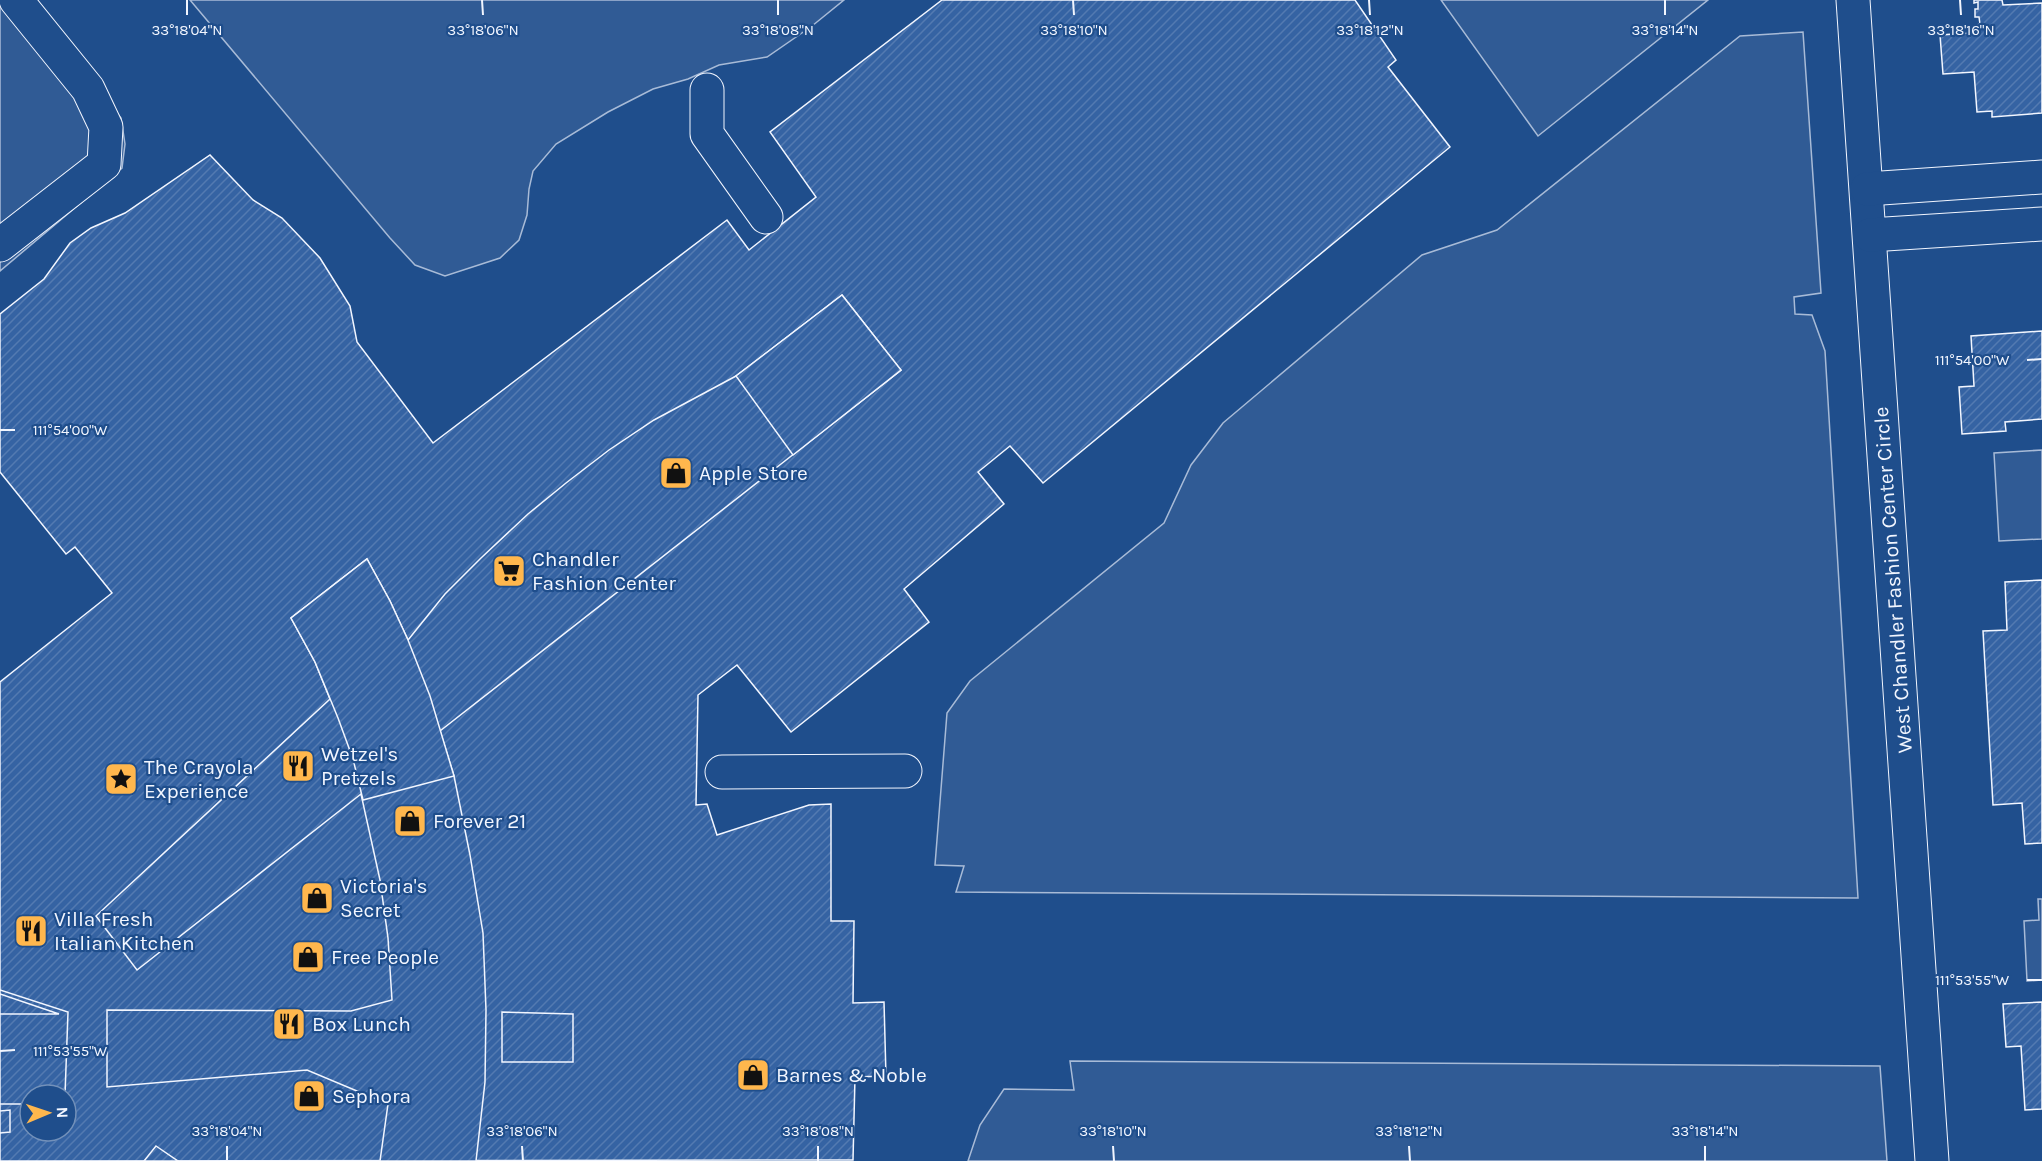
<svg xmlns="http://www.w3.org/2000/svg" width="2042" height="1161" font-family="Karla,sans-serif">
<defs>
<pattern id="building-hatch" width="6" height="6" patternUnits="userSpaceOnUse" patternTransform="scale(1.5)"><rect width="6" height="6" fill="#3563a3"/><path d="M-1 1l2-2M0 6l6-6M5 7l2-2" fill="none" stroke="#537ab1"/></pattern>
</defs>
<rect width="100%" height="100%" fill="#1f4e8c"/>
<g fill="#305b95" stroke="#a8bbd7" stroke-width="1.5">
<polygon points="0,0 30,0 121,118 125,144 122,168 0,271"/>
<polygon points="190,0 844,0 812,26 767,57 719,65 688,79 653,89 608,112 556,144 533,171 529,189 527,215 519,240 500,258 445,276 415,265 390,238"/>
<polygon points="1441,0 1708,0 1538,136"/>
<polygon points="1803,32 1821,293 1794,297 1795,314 1812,315 1825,351 1858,898 956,892 964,866 935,865 947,713 970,681 1164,523 1191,465 1223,423 1422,255 1497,230 1740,36"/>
<polygon points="2042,450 2042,539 1999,541 1994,453"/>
<polygon points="2038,899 2042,899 2042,980 2027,981 2024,921 2039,920"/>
<polygon points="1070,1061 1880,1066 1887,1161 968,1161 980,1125 1004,1089 1074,1090"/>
</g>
<g fill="url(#building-hatch)" stroke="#f2f6ff" stroke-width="1.5" fill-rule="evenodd">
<path d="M 942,0 L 1355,0 L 1396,60 L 1388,67 L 1450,147 L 1043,483 L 1010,446 L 978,472 L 1004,504 L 904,589 L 929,622 L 791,732 L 737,665 L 698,695 L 696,805 L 707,804 L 717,835 L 809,805 L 831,804 L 831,921 L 854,921 L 853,1003 L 884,1002 L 886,1076 L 855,1077 L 853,1160 L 0,1161 L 0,682 L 112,593 L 75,547 L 66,554 L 0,472 L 0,314 L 44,279 L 70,243 L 91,228 L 125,213 L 210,155 L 253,200 L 282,218 L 320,258 L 350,306 L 357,342 L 433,443 L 727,220 L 749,250 L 816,197 L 770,132 ZM 30,1095 L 66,1095 L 66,1131 L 30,1131 Z"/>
<polygon points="1974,0 2002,0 2003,5 2042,3 2042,113 1992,117 1992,111 1977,112 1974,72 1943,74 1940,35 1969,33 1968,28 1980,24 1979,17 1975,17 1975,9 1978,9 1978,2 1974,3"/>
<polygon points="842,295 901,370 440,731 454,776 470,855 483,933 486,1010 485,1082 476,1161 380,1161 388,1104 307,1070 107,1087 107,1010 351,1011 392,1000 388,938 380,880 361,794 137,970 96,916 330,699 315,662 291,618 367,559 390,601 408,640 445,594 481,558 528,514 566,483 609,450 654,420 736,376"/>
<polygon points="842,295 901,370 793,455 736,376"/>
<polygon points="2042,331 2042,419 2005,422 2006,431 1962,434 1959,387 1974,386 1971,336"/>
<polygon points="367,559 390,601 408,640 430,696 454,776 363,800 353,759 338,718 315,662 291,618"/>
<polygon points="2042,580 2042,843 2025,844 2022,803 1993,805 1983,631 2007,630 2005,582"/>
<polygon points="0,990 68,1012 65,1095 30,1095 30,1104 0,1104"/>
<polygon points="0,994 59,1014 0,1014"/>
<polygon points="2042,1002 2042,1109 2025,1110 2021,1046 2006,1047 2003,1004"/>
<polygon points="502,1012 573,1014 573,1062 502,1062"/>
<polygon points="10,1110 10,1132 0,1133 0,1111"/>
<polygon points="156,1146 178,1161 144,1161"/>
</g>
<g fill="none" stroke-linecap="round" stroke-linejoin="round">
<defs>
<g id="minor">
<polyline points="1853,0 1932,1161"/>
<polyline points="707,90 707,134 766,217"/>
<polyline points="1867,189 2042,177"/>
<polyline points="1870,235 2042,224"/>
<polyline points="0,245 104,164 106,127 88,89 16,0"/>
<polyline points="722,772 905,771"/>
</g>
</defs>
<use href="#minor" stroke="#f2f6ff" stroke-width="35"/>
<use href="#minor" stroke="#1f4e8c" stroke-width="33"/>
</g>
<path fill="none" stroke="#f2f6ff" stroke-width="2" d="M 187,0 L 187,15M 482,0 L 483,15M 778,0 L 778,15M 1073,0 L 1074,15M 1369,0 L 1370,15M 1665,0 L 1665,15M 1960,0 L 1961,15M 2027,360 L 2042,359M 0,430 L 15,430M 2027,980 L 2042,980M 0,1051 L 15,1050M 227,1146 L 227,1161M 522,1146 L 523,1161M 818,1146 L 818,1161M 1113,1146 L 1114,1161M 1409,1146 L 1410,1161M 1705,1146 L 1705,1161"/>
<defs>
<symbol id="shop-square" viewBox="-11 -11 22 22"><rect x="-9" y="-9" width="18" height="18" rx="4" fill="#ffb74d" stroke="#1f4e8c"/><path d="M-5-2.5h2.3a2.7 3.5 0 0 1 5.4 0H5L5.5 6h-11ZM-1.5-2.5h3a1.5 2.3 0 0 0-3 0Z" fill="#111"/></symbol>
<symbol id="supermarket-square" viewBox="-11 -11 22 22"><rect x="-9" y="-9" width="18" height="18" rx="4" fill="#ffb74d" stroke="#1f4e8c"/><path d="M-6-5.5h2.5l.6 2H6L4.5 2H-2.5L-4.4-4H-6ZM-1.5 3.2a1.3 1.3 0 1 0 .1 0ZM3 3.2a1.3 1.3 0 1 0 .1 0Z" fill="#111"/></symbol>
<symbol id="restaurant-square" viewBox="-11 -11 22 22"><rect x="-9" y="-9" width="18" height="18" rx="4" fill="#ffb74d" stroke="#1f4e8c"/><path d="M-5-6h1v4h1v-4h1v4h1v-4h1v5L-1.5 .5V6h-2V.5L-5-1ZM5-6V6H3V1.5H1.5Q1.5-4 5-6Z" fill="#111"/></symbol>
<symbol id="sight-square" viewBox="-11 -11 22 22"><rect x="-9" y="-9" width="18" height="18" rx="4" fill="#ffb74d" stroke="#1f4e8c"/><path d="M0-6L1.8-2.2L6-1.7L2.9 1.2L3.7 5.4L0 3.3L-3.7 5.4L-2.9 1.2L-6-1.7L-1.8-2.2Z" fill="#111"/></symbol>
</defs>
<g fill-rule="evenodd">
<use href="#shop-square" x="657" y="454" width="38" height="38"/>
<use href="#supermarket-square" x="490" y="552" width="38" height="38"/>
<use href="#restaurant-square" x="279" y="747" width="38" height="38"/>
<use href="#sight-square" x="102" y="760" width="38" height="38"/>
<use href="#shop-square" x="391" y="802" width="38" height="38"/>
<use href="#shop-square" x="298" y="879" width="38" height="38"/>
<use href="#restaurant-square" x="12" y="912" width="38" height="38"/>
<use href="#shop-square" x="289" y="938" width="38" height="38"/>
<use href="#restaurant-square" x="270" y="1005" width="38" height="38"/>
<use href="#shop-square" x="734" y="1056" width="38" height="38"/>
<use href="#shop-square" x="290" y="1077" width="38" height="38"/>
</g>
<g text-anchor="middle" stroke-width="4.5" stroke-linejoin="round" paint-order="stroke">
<g font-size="21" fill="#f2f6ff" stroke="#1f4e8c" text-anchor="start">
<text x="699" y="480">Apple Store</text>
<text x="532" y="566">Chandler<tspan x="532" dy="24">Fashion Center</tspan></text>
<text x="321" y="761">Wetzel's<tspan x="321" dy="24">Pretzels</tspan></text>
<text x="144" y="774">The Crayola<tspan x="144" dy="24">Experience</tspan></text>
<text x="433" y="828">Forever 21</text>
<text x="340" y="893">Victoria's<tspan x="340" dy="24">Secret</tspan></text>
<text x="54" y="926">Villa Fresh<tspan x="54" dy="24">Italian Kitchen</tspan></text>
<text x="331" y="964">Free People</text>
<text x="312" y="1031">Box Lunch</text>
<text x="776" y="1082">Barnes &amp; Noble</text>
<text x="332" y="1103">Sephora</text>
</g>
<g font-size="21" fill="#f2f6ff" stroke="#1f4e8c">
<text transform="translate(1893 580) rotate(-94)" y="7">West Chandler Fashion Center Circle</text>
</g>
</g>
<g font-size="15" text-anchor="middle" fill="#f2f6ff" stroke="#1f4e8c" stroke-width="4.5" stroke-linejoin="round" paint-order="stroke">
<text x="187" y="35">33°18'04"N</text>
<text x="483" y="35">33°18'06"N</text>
<text x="778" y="35">33°18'08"N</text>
<text x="1074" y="35">33°18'10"N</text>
<text x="1370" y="35">33°18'12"N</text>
<text x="1665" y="35">33°18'14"N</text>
<text x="1961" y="35">33°18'16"N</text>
<text x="1972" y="365">111°54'00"W</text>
<text x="70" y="435">111°54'00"W</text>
<text x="1972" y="985">111°53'55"W</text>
<text x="70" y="1056">111°53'55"W</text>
<text x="227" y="1136">33°18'04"N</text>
<text x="522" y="1136">33°18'06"N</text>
<text x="818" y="1136">33°18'08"N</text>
<text x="1113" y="1136">33°18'10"N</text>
<text x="1409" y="1136">33°18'12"N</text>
<text x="1705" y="1136">33°18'14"N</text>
</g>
<g transform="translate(48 1113) rotate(88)"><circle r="28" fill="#1f4e8c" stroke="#7391ba" stroke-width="1.5"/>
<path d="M0-4.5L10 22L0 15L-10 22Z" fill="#ffb74d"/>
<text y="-9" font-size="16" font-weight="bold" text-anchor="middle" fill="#f2f6ff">N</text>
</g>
</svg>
